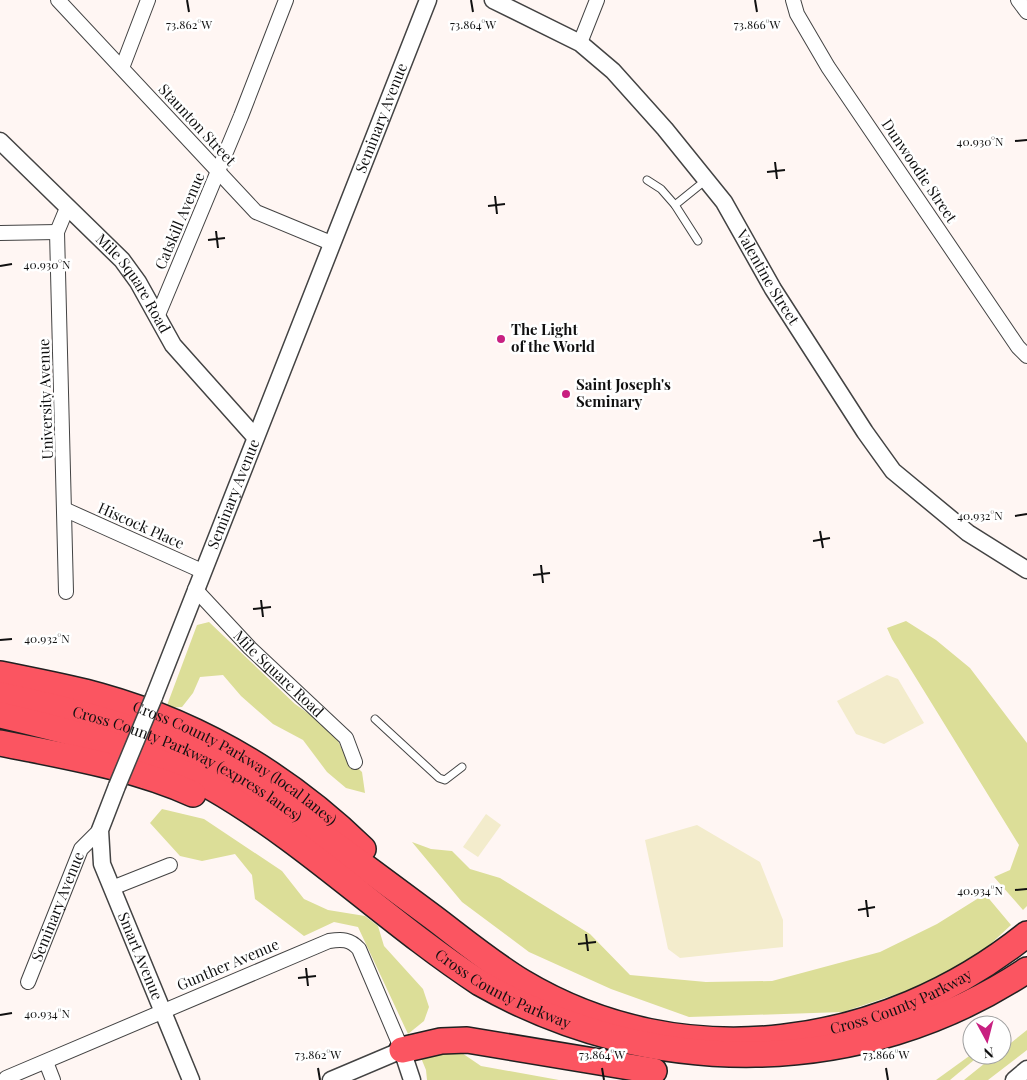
<svg xmlns="http://www.w3.org/2000/svg" width="1027" height="1080" font-family="'Playfair Display',serif">
<rect width="100%" height="100%" fill="#fff6f3"/>
<g fill="#dcde98">
<polygon points="906,621 936,640 970,668 1027,743 1027,906 1023,910 994,877 1010,870 1019,845 892,639 887,628"/>
<polygon points="209,622 295,704 333,731 346,757 362,772 365,793 346,788 327,772 303,740 273,724 241,696 223,675 200,677 193,693 182,707 166,708 197,625"/>
<polygon points="162,809 204,819 282,871 304,899 328,910 365,916 378,926 384,946 423,989 429,1007 424,1021 408,1034 358,927 334,922 304,936 255,899 252,875 235,854 202,861 180,856 150,823"/>
<polygon points="412,842 431,849 452,851 470,869 500,878 590,934 630,975 706,982 772,981 880,952 937,924 985,894 1011,925 967,966 906,991 843,1012 689,1017 611,989 529,952 462,902"/>
<polygon points="1027,1030 1027,1050 988,1080 964,1080 995,1055 1002,1055 1002,1050"/>
<polygon points="456,1049 481,1066 559,1080 427,1080 426,1070 419,1053"/>
<polygon points="972,1054 980,1055 950,1080 936,1080"/>
</g>
<g fill="#f3eccc">
<polygon points="887,675 898,679 924,723 884,744 856,734 837,701"/>
<polygon points="486,814 501,825 478,857 463,847"/>
<polygon points="697,825 760,862 783,920 783,947 680,958 668,949 645,840"/>
</g>
<g fill="none" stroke-linecap="round" stroke-linejoin="round">
<defs>
<g id="service">
<polyline points="647,180 661,189 675,205"/>
<polyline points="698,241 675,205 706,180"/>
<polyline points="375,719 439,778 445,780 462,767"/>
</g>
<g id="minor">
<polyline points="58,0 256,212 331,243"/>
<polyline points="793,0 797,14 828,67 1018,347 1027,356"/>
<polyline points="1018,0 1027,12"/>
<polyline points="580,43 597,0"/>
<polyline points="122,68 148,0"/>
<polyline points="0,233 57,232"/>
<polyline points="158,315 241,116 286,0"/>
<polyline points="66,510 202,571"/>
<path id="s1" d="M 195,589 L 250,648 L 346,738 L 355,762"/>
<polyline points="66,592 57,232 67,208"/>
<polyline points="112,888 170,865"/>
<path id="s2" d="M 28,982 L 81,849 L 100,830"/>
<polyline points="46,1062 53,1080"/>
<path d="M 6,1078 L 329,941 C 342,939 350,939 359,949 L 402,1050"/>
</g>
<g id="tertiary">
<path id="s3" d="M 493,0 L 580,43 L 613,71 L 665,129 L 724,202 L 773,289 L 865,432 L 893,471 L 968,533 L 1027,570"/>
<path id="s4" d="M 0,141 L 122,260 L 138,282 L 173,345 L 255,437"/>
<path id="s5" d="M 154,697 L 428,0"/>
<path id="s6" d="M 117,786 L 100,830 L 102,864 L 191,1080"/>
<polyline points="331,1080 402,1050 412,1080"/>
<polyline points="1014,1080 1027,1069"/>
</g>
<g id="motorway">
<path id="s7" d="M 0,674 C 33,681 67,687 100,696 C 200,724 289,777 363,849"/>
<path id="s8" d="M 0,695 C 82,712 160,732 233,774 C 270,795 303,821 337,846 C 369,870 402,894 434,918 C 463,940 491,963 522,982 C 684,1079 884,1049 1027,934"/>
<path id="s9" d="M 0,715 C 73,732 145,750 211,787 C 307,842 387,922 480,983 C 651,1080 861,1080 1027,970"/>
<path d="M 0,743 C 64,756 133,767 193,794"/>
<polyline points="402,1050 441,1041 467,1040 654,1071"/>
</g>
</defs>
<use href="#service" stroke="#434343" stroke-width="9"/>
<use href="#minor" stroke="#434343" stroke-width="16"/>
<use href="#tertiary" stroke="#434343" stroke-width="19"/>
<use href="#motorway" stroke="#212121" stroke-width="28"/>
<use href="#service" stroke="#fff" stroke-width="7"/>
<use href="#minor" stroke="#fff" stroke-width="14"/>
<use href="#tertiary" stroke="#fff" stroke-width="16"/>
<use href="#motorway" stroke="#fb5561" stroke-width="25"/>
<defs>
<polyline id="tertiary-bridge" points="117,786 154,697"/>
</defs>
<use href="#tertiary-bridge" stroke="#434343" stroke-width="19" stroke-linecap="butt"/>
<use href="#tertiary-bridge" stroke="#fff" stroke-width="16"/>
</g>
<path fill="none" stroke="#101010" stroke-width="2" d="M 187,0 L 189,12M 471,0 L 473,12M 755,0 L 757,12M 1015,141 L 1027,140M 775,162 L 777,179M 767,172 L 785,170M 495,196 L 497,214M 488,206 L 505,204M 216,231 L 218,248M 208,240 L 225,238M 0,266 L 12,264M 1015,516 L 1027,514M 820,531 L 823,548M 813,541 L 830,538M 541,565 L 543,583M 533,575 L 550,573M 261,600 L 263,617M 253,609 L 271,607M 0,640 L 12,639M 1015,890 L 1027,889M 866,900 L 868,917M 858,910 L 875,907M 586,934 L 588,951M 578,944 L 596,942M 306,968 L 308,986M 298,978 L 316,976M 0,1015 L 12,1013M 318,1068 L 320,1080M 602,1068 L 604,1080M 886,1068 L 888,1080"/>
<g fill="#c82081" stroke="#fff" stroke-width="2">
<circle cx="501" cy="339" r="5"/>
<circle cx="566" cy="394" r="5"/>
</g>
<g text-anchor="middle" stroke-width="5" stroke-linejoin="round" paint-order="stroke">
<g font-size="15" fill="#101010" stroke="#fff">
<text dy="5" stroke="none"><textPath href="#s5" startOffset="622">Seminary Avenue</textPath></text>
<text transform="translate(197 125) rotate(47)" y="5">Staunton Street</text>
<text transform="translate(919 171) rotate(56)" y="5">Dunwoodie Street</text>
<text transform="translate(180 221) rotate(-67)" y="5">Catskill Avenue</text>
<text dy="5" stroke="none"><textPath href="#s3" startOffset="399">Valentine Street</textPath></text>
<text dy="5" stroke="none"><textPath href="#s4" startOffset="196">Mile Square Road</textPath></text>
<text transform="translate(46 399) rotate(-92)" y="5">University Avenue</text>
<text dy="5" stroke="none"><textPath href="#s5" startOffset="218">Seminary Avenue</textPath></text>
<text transform="translate(141 526) rotate(24)" y="5">Hiscock Place</text>
<text dy="5" stroke="none"><textPath href="#s1" startOffset="119">Mile Square Road</textPath></text>
<text dy="5" stroke="none"><textPath href="#s8" startOffset="201">Cross County Parkway (express lanes)</textPath></text>
<text dy="5" stroke="none"><textPath href="#s7" startOffset="254">Cross County Parkway (local lanes)</textPath></text>
<text dy="5" stroke="none"><textPath href="#s2" startOffset="81">Seminary Avenue</textPath></text>
<text dy="5" stroke="none"><textPath href="#s6" startOffset="181">Smart Avenue</textPath></text>
<text transform="translate(228 965) rotate(-23)" y="5">Gunther Avenue</text>
<text dy="5" stroke="none"><textPath href="#s9" startOffset="580">Cross County Parkway</textPath></text>
<text dy="5" stroke="none"><textPath href="#s8" startOffset="999">Cross County Parkway</textPath></text>
</g>
<g font-size="15" font-weight="bold" fill="#101010" stroke="#fff" text-anchor="start">
<text x="511" y="335">The Light<tspan x="511" dy="17">of the World</tspan></text>
<text x="576" y="390">Saint Joseph's<tspan x="576" dy="17">Seminary</tspan></text>
</g>
</g>
<g font-size="12" text-anchor="middle" fill="#101010" stroke="#fff" stroke-width="5" stroke-linejoin="round" paint-order="stroke">
<text x="189" y="29">73.862°W</text>
<text x="473" y="29">73.864°W</text>
<text x="757" y="29">73.866°W</text>
<text x="980" y="146">40.930°N</text>
<text x="47" y="269">40.930°N</text>
<text x="980" y="520">40.932°N</text>
<text x="47" y="643">40.932°N</text>
<text x="980" y="895">40.934°N</text>
<text x="47" y="1018">40.934°N</text>
<text x="318" y="1059">73.862°W</text>
<text x="602" y="1059">73.864°W</text>
<text x="886" y="1059">73.866°W</text>
</g>
<g transform="translate(987 1040) rotate(173)"><circle r="24" fill="#ffffff" stroke="#9f9f9f"/>
<path d="M0-4L9 19L0 12L-9 19Z" fill="#c82081"/>
<text y="-8" font-size="14" font-weight="bold" text-anchor="middle" fill="#101010">N</text>
</g>
</svg>
